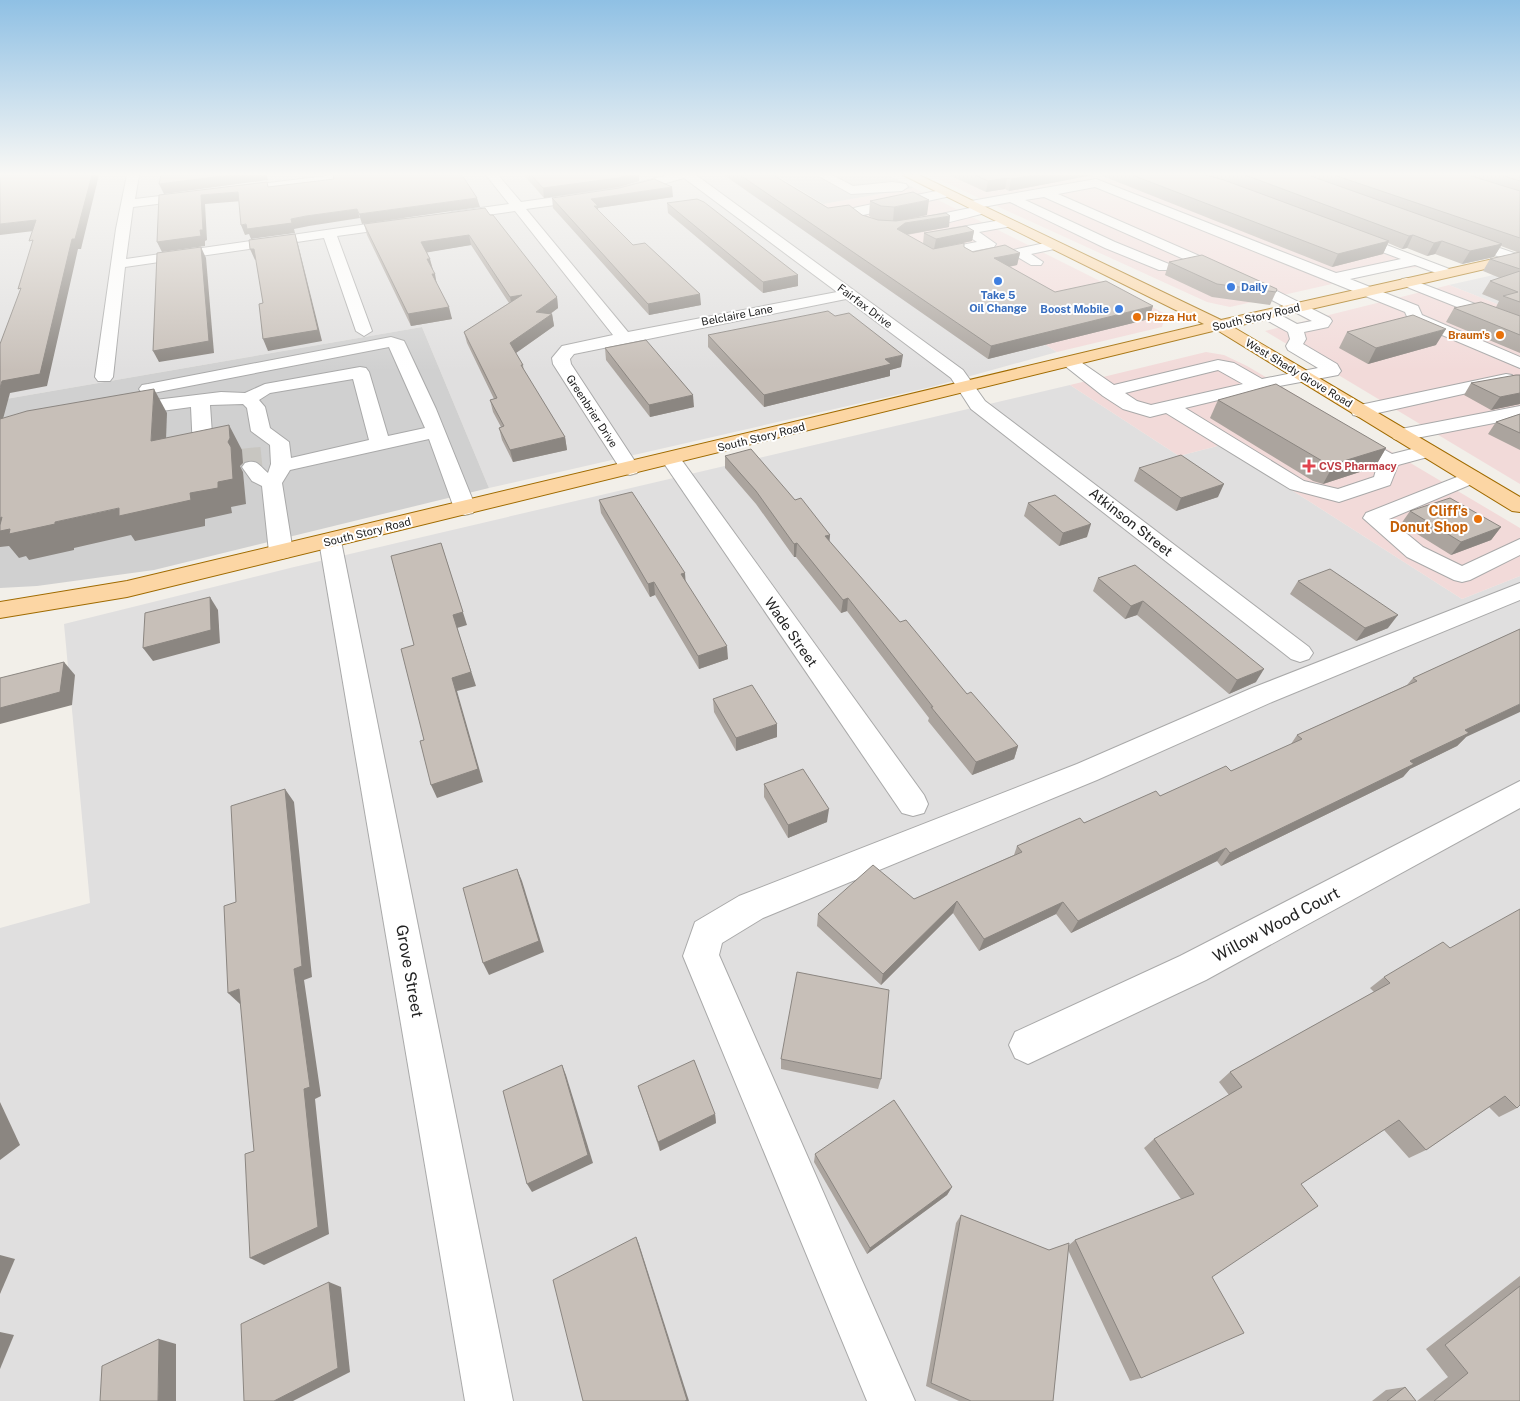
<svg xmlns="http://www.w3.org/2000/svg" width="1520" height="1401" font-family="'Public Sans',sans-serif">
<rect width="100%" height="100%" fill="#f2efe9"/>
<g fill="#e0dfdf">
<polygon points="0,175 776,175 1057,352 931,387 489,488 422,327 0,400"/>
<polygon points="1520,269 1520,313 1449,285"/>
<polygon points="1070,385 1179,456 1221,445 1462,599 1520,576 1520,1401 0,1401 0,928 90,903 64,624 290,568"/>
</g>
<g fill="#f2dad9">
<polygon points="929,175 1187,175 1243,191 1439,265 1398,269 1230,307 1207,302"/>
<polygon points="914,188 1166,314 1162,327 1057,352 823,204"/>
<polygon points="1449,285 1520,313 1520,484 1265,331"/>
<polygon points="1206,352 1224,355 1247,366 1520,528 1520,576 1462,599 1221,445 1179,456 1070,385"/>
</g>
<g fill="#d0d0d0">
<polygon points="776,175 888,175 914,188 823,204"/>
<polygon points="422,327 489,488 154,570 37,586 0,588 0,400"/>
</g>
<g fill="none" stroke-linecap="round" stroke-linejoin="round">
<polyline stroke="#c8c6c1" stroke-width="21" stroke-dasharray="21 11" stroke-linecap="butt" points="250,448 252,467"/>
<defs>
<g id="minor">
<polygon points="127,175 139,175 135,199 334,175 370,175 364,178 133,207 126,259 402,219 407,220 409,223 407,226 402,227 337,236 372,331 364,336 356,331 324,238 125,267 113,377 110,381 98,381 95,377 116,229"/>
<path d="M 486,175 L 498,175 L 521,202 L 619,188 L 668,175 L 696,175 L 963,370 L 985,401 L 1309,647 L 1313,653 L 1309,659 L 1300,662 L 1291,659 L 971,409 L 951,378 L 846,299 L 574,354 L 570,359 L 571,364 L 640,469 L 637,473 L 630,475 L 623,473 L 553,364 L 552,358 L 562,346 L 613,335 L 515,211 L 452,220 L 446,216 L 452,212 L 509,204 ZM 684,178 L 837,292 L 628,332 L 526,209 L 620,196 Z"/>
<polygon points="817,175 832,175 853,186 892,182 906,184 908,187 902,191 851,194"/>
<path d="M 1096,179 L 1336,273 L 1401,259 L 1345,238 L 1343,235 L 1345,232 L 1350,231 L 1452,270 L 1454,273 L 1452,276 L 1447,277 L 1415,265 L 1350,279 L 1418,306 L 1422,315 L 1520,357 L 1520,368 L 1409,321 L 1405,312 L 1095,187 L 1058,194 L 1259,282 L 1330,318 L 1332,321 L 1328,327 L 1304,332 L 1306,339 L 1303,344 L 1337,364 L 1341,371 L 1338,375 L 1274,387 L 1276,390 L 1273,394 L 1267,395 L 1256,391 L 1185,408 L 1304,481 L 1338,489 L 1374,477 L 1378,463 L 1343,442 L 1340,438 L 1343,434 L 1357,434 L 1392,454 L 1428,445 L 1435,447 L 1438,451 L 1435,455 L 1398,465 L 1390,485 L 1339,502 L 1290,489 L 1166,413 L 1150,417 L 1123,409 L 1103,396 L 1060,362 L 1063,358 L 1075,358 L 1114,385 L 1218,360 L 1234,363 L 1262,379 L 1318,368 L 1288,350 L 1286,346 L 1290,339 L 1288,332 L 1261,317 L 1259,314 L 1261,311 L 1273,311 L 1297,324 L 1312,321 L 1249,288 L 1044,197 L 1025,200 L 1115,242 L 1169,264 L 1171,267 L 1169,270 L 1159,270 L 1105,248 L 1010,202 L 983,207 L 987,210 L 985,213 C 953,221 874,246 850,216 L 854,208 L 858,207 L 946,189 L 952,193 L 946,197 L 863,215 L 879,223 L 893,224 L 970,208 L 965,205 L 971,201 ZM 1218,370 L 1243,384 L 1151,405 L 1137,401 L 1125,393 Z"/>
<polygon points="1007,219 1014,223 1012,226 979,232 996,244 994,247 930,259 923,255 930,251 977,242 965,234 950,235 948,232 950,229"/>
<polygon points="1462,235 1520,255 1520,264 1457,242 1455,239"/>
<polygon points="1054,241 1061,245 1059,248 1031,254 1043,262 1041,265 1031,265 1011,253 1013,250"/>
<polygon points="1407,278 1520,321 1520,332 1402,285 1400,282 1402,279"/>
<path d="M 391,337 L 404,341 L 406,345 L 436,409 L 476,508 L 473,513 L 465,515 L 457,513 L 454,508 L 429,439 L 290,470 L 282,483 L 293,552 L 289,557 L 281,559 L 273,557 L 269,552 L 262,486 L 252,481 L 242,467 L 245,463 C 258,459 259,466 268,473 L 271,464 L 270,445 L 251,431 L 247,408 L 243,404 L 210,405 L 213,449 L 210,453 L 196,453 L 193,449 L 191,407 L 147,413 L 140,411 L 138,407 L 140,403 L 147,401 L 221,392 L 245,393 L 265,384 L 360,367 L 366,368 L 369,372 L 388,436 L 425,428 L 389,347 L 148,394 L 142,393 L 139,389 L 142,385 L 148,384 ZM 353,379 L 369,440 L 291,458 L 289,442 L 270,428 L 265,407 L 259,400 L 270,393 Z"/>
<polygon points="1506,374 1512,375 1515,379 1512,383 1360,417 1353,415 1351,411 1353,407 1360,405"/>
<polygon points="1520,406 1520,418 1401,441 1394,439 1391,435 1394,431 1401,429"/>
<polygon points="671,453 678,455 924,795 928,804 924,813 913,816 902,813 661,459 664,455"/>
<polygon points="1472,471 1479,473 1482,477 1479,481 1389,519 1423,547 1462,566 1520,539 1520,555 1470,580 1462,582 1454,580 1407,557 1363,518 1366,513"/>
<polygon points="330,534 338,536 341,541 513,1401 465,1401 319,541 322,536"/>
<polygon points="1520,583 1520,600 1272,702 1097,780 763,918 722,943 719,955 915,1401 867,1401 683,956 695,922 739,896 1077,764 1252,688"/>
<polygon points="1520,781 1520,808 1206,980 1028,1064 1015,1058 1009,1045 1015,1032 1180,956"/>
</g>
<polygon id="major" points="903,175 919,175 1221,320 1520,253 1520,261 1233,327 1520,497 1520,512 1512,511 1217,330 127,597 0,618 0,602 127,581 1204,324"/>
</defs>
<use href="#minor" stroke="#a9a9a9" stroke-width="2"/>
<use href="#major" stroke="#a06b00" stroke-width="2"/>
<use href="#minor" fill="#fff" fill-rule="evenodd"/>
<use href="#major" fill="#fcd6a4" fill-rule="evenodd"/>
</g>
<g fill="#aba49e">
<polygon points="524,175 639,175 639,181 619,187 544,198"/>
<polygon points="724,175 780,175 775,176 828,208 862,215 874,219 869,216 870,201 927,215 910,219 949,227 907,235 933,249 964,247 973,252 1020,253 1017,265 1009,267 1055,292 1149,319 988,359"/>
<polygon points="949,175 1093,175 1009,191 1005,189 986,192"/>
<polygon points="1100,175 1520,175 1520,252 1517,252 1501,246 1494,257 1462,264 1435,254 1427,256 1407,248 1402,249 1388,243 1383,254 1332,267"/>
<polygon points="673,197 598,208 598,210 633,245 701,305 649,315 553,208 552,198"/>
<polygon points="667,203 798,275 798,286 763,293 668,213"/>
<polygon points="490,215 557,297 558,308 550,314 552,314 554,326 516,353 523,365 524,371 565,437 567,450 513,462 502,440 499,428 501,427 493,412 490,400 494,399 467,343 464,332 509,303 471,245 427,252 433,270 432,270 437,284 452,319 411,326 367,235 364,224"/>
<polygon points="974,231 972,241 934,249 923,244 924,233"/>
<polygon points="1520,252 1520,353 1446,322 1454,308 1496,307 1499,301 1482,294 1490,281 1500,278 1483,271 1490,259"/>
<polygon points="1169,262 1276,292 1270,305 1212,297 1165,275"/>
<polygon points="1347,332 1436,345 1368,364 1339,348"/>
<polygon points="708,335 901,367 890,370 890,376 764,407 708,347"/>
<polygon points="605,348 694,407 650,417 606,360"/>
<polygon points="1520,375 1520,405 1520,404 1491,410 1464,395 1471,383"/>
<polygon points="1218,400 1386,448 1375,467 1323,484 1313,481 1210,418"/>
<polygon points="1520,414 1520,450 1488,434 1496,422"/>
<polygon points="725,456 829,541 900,622 967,694 1018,746 1014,759 972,775 928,721 929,718 847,611 841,613 796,557 794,557 756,504 725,468"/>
<polygon points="1139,468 1218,497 1176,511 1134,481"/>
<polygon points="599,500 685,573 685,580 728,659 699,669 655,595 650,597 601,513"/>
<polygon points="1028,503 1087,537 1059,546 1024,516"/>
<polygon points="1410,511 1501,527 1491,540 1451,555 1401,524"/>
<polygon points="1135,565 1256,682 1229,694 1137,615 1125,619 1093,591 1098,578"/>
<polygon points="1298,581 1388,628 1356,641 1290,594"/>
<polygon points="1520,629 1466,737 1457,746 1410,769 1403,777 1221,866 1217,861 1071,933 1056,914 979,951 953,913 881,985 817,926 818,914 914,899 1014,855 1017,846 1231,771 1291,744 1297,735 1407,685 1413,678"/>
<polygon points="713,699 777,737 736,751 714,712"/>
<polygon points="764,784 827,822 788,838 764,797"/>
<polygon points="1384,977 1517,1108 1499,1117 1489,1107 1426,1150 1409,1158 1384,1130 1301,1184 1212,1277 1141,1378 1130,1381 1068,1250 1053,1401 959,1401 926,1386 956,1223 961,1215 1049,1250 1069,1245 1075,1240 1181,1199 1144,1148 1154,1139 1229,1095 1219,1082 1230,1072 1374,992 1370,988"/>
<polygon points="781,1059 881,1079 878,1089 781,1069"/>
<polygon points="638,1086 715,1114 716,1123 660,1151"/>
<polygon points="815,1154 952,1187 947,1195 867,1254 814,1162"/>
<polygon points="1520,1276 1520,1401 1417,1401 1448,1377 1426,1349"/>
<polygon points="1405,1387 1416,1401 1372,1401 1386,1390"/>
</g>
<g fill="#8b8681">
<polygon points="92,175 99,175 81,249 78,249 47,386 10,393 0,430 0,388 2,381 72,239"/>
<polygon points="230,175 267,175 268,180 164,194 159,184"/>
<polygon points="627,175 639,175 639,181 619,187 544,198 543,188"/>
<polygon points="1034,175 1093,175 1009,191 1011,179"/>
<polygon points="1007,178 1005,189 986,192 988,181"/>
<polygon points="672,187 673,197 598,208 599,216 591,199"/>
<polygon points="238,192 242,201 205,204 207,240 205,241 205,246 162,252 157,242 201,195"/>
<polygon points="477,198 480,207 362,224 359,214"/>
<polygon points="929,200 927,215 893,222 894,207"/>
<polygon points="357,209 360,218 309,226 294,229 295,233 251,239 249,234 245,235 241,225 291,219 306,216"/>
<polygon points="950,216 949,227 904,235 897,229 905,223"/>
<polygon points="36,220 42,230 0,235 0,224"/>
<polygon points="974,231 972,241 934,249 936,239"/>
<polygon points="295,234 298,244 322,341 268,351 263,339"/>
<polygon points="469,235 471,245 424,253 421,242"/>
<polygon points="1413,235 1407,248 1402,249 1409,236"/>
<polygon points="1389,241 1383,254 1332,267 1338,254"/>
<polygon points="1442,241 1435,254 1427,256 1434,243"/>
<polygon points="1502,244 1494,257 1462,264 1470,251"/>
<polygon points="201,247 206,258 214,353 159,362 153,351"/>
<polygon points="250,249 254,249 258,259 255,260"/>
<polygon points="1020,253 1017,265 992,270 994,258"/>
<polygon points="427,259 430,259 433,270 430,270"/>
<polygon points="432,274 435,274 437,285"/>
<polygon points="798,275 798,286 763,293 763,282"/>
<polygon points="700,294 701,305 649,315 648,304"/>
<polygon points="522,295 512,308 510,297"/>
<polygon points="557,297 558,308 538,323 536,312"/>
<polygon points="1153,306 1149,319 988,359 991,346"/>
<polygon points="449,307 452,319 411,326 408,314"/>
<polygon points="552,314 554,326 513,355 510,343"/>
<polygon points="1446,329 1436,345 1368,364 1376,348"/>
<polygon points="903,355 901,367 890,370 890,376 764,407 764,395 885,359"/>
<polygon points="154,389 167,413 165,466 151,441"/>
<polygon points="1520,393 1520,404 1491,410 1500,397"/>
<polygon points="693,395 694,407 650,417 649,405"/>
<polygon points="229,425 242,450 243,463 240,466 243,472 246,504 231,507 232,513 205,519 205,526 135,541 131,535 74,548 74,550 29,560 26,556 19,558 9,546 0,547 0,518 55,522 190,493 218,482 228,442"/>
<polygon points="565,437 567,450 513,462 510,450"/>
<polygon points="1386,448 1375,467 1323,484 1334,464"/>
<polygon points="1224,484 1218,497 1176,511 1181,498"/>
<polygon points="1091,524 1087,537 1059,546 1063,533"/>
<polygon points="1501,527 1491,540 1451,555 1461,542"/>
<polygon points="830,535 829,548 825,536"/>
<polygon points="441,543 467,625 457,628 476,686 457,691 483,782 437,798 431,785 452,678 453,615"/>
<polygon points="797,543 796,557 794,557 794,544"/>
<polygon points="685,573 686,586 681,574"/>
<polygon points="654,582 655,595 650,597 648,584"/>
<polygon points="210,597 218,610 220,643 153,661 143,648"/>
<polygon points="848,598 847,611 841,613 843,600"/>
<polygon points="1143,601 1137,615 1125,619 1131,606"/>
<polygon points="1398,615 1388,628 1356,641 1365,628"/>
<polygon points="727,646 728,659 699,669 698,656"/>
<polygon points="64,662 75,675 72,705 0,724 0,708"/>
<polygon points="1264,669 1256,682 1229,694 1237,680"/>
<polygon points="1520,704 1520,712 1466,737 1457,746 1410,769 1403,777 1221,866 1230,853 1465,730"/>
<polygon points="777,724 777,737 736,751 736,738"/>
<polygon points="1018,746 1014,759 972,775 976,762"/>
<polygon points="285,789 294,802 312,977 304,980 321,1096 315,1099 329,1234 264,1265 250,1258 294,969"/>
<polygon points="829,809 827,822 788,838 788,825"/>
<polygon points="1226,848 1217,861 1071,933 1078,921"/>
<polygon points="517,869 522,881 544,952 489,975 483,963"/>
<polygon points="957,901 953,913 881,985 883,974"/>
<polygon points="1063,902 1056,914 979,951 984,939"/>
<polygon points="239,989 250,1000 240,1004 228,993"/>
<polygon points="562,1065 566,1075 593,1163 532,1192 527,1184"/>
<polygon points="0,1102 20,1145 0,1160"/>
<polygon points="715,1114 716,1123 660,1151 658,1142"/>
<polygon points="952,1187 947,1195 867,1254 870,1248"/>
<polygon points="636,1237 639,1244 689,1401 685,1401"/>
<polygon points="0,1255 15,1259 0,1294"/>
<polygon points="329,1282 341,1287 350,1372 293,1401 274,1401"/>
<polygon points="0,1332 14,1335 0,1369"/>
<polygon points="159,1339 176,1344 176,1401 158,1401"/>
</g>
<g fill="#c7bfb8" stroke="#8b8681">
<polygon points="0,175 92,175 75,239 72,239 40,374 2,381 0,388 0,344 21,288 18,289 33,240 29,241 36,220 0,224"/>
<polygon points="161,175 230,175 159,184"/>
<polygon points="333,175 462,175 477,198 359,214 357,209 306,216 291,219 292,223 247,229 246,224 241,225 238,192 201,195 203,230 200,230 201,236 157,242 159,195 267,182 268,187 334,179"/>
<polygon points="531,175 627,175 618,178 543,188"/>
<polygon points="740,175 773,175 828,208 849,205 862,215 878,220 896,221 946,213 950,216 905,223 897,229 933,249 964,243 964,247 973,252 1005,245 1020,253 994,258 1055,292 1106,281 1153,306 991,346"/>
<polygon points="975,175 1034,175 1011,179 1007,178 988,181"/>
<polygon points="1132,175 1205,175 1224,180 1389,241 1338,254"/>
<polygon points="1245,175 1308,175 1502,244 1470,251 1442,241 1434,243 1413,235 1409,236"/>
<polygon points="1334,175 1468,175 1520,191 1520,238"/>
<polygon points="1501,175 1520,175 1520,181"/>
<polygon points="654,179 672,187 591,199 598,206 594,206 633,245 645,243 700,294 648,304 552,198 619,188"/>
<polygon points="913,192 929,200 894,207 881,206 870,201"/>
<polygon points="697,199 704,202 798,275 763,282 667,203"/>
<polygon points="485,208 490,215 493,215 557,297 536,312 552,314 510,343 523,365 521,365 565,437 510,450 499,428 504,426 490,400 497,398 464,332 522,295 510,297 469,235 421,242 430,259 427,259 435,274 432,274 449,307 408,314 364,224"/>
<polygon points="966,226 974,231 936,239 924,233"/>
<polygon points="295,234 318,330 263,339 259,304 263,303 254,249 250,249 249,240"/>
<polygon points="201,247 209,341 153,351 157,253"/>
<polygon points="1520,252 1520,269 1490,259"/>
<polygon points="1202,255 1277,289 1276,292 1217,284 1169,262"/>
<polygon points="1520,271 1520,302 1503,296 1518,292 1490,281"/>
<polygon points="1481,302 1520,316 1520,335 1454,308"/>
<polygon points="828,311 835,316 849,313 903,355 885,359 891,364 764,395 708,335"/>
<polygon points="1413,315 1446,329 1376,348 1347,332"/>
<polygon points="646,340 693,395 649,405 605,348"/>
<polygon points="1516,375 1520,375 1520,393 1500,397 1471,383"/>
<polygon points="1276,384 1386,448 1334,464 1324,462 1218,400"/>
<polygon points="154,389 151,441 229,425 230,438 228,442 231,447 233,479 218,482 218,488 190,493 191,500 119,516 119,508 55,522 55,524 9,534 10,529 0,531 0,525 2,517 0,518 0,419 27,411"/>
<polygon points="1520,414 1520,433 1496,422"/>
<polygon points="751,449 795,500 801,498 830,535 825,536 900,622 906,620 967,694 971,692 1018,746 976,762 931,707 933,707 848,598 843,600 797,543 794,544 756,491 725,456"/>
<polygon points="1181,455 1224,484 1181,498 1139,468"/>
<polygon points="632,492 685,573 681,574 727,646 698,656 654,582 648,584 599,500"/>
<polygon points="1055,495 1091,524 1063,533 1028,503"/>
<polygon points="1450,498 1501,527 1461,542 1410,511"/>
<polygon points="441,543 463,612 453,615 471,672 452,678 478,769 431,785 420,741 424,740 401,649 414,645 391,556"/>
<polygon points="1135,565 1264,669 1237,680 1143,601 1131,606 1098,578"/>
<polygon points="1330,569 1398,615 1365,628 1298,581"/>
<polygon points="210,597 211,630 143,648 145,613"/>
<polygon points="1520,629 1520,704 1465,730 1469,733 1410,761 1414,764 1230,853 1226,848 1078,921 1063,902 984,939 957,901 883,974 818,914 873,865 914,899 1022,852 1017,846 1080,818 1084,823 1156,791 1160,796 1226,766 1231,771 1302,739 1297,735 1417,681 1413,678"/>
<polygon points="64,662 60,692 0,708 0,678"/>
<polygon points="752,685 777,724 736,738 713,699"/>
<polygon points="803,769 829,809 788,825 764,784"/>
<polygon points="285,789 302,966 294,969 310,1087 304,1089 318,1227 250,1258 245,1154 254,1151 239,989 228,993 224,906 236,902 231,806"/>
<polygon points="517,869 539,941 483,963 463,888"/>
<polygon points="1520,909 1520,1105 1517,1108 1505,1096 1426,1150 1399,1120 1301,1184 1318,1206 1212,1277 1244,1333 1141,1378 1075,1240 1194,1194 1154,1139 1242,1087 1230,1072 1390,983 1384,977 1443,942 1450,948"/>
<polygon points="797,972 889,990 881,1079 781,1059"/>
<polygon points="694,1060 715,1114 658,1142 638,1086"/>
<polygon points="562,1065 588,1155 527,1184 503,1091"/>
<polygon points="894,1100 952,1187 870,1248 815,1154"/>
<polygon points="961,1215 1049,1250 1069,1243 1053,1401 971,1401 931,1383"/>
<polygon points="636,1237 687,1400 685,1401 583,1401 553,1280"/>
<polygon points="329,1282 338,1368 274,1401 244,1401 241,1324"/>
<polygon points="1520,1286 1520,1401 1434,1401 1468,1373 1445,1345"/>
<polygon points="159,1339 158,1401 100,1401 102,1366"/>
<polygon points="1405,1387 1416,1401 1387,1401"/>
</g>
<linearGradient id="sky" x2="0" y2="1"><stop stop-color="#8fc0e4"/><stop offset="0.47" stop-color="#f9f8f5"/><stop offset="1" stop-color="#f9f8f5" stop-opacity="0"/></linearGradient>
<rect width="1520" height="371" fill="url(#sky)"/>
<g fill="#3f7fe0" stroke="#fff" stroke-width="2">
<circle cx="998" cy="281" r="5"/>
<circle cx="1231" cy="287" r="5"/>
<circle cx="1119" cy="309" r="5"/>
</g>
<g fill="#e8710a" stroke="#fff" stroke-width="2">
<circle cx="1137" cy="317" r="5"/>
<circle cx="1500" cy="335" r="5"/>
<circle cx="1478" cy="519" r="5"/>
</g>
<path fill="#e0444e" stroke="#fff" stroke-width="2" d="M1306.5 458.5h5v5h5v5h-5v5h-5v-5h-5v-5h5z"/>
<g text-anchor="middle" stroke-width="4" stroke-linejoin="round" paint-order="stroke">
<g font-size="11" font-weight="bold" fill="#366cbe" stroke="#fff" text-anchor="start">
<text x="1241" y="291">Daily</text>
<text x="998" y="299" text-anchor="middle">Take 5<tspan x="998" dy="13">Oil Change</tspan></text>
<text x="1109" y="313" text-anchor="end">Boost Mobile</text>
</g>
<g font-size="11" fill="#222" stroke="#fff">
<text transform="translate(865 306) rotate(37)" y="4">Fairfax Drive</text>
<text transform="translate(737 315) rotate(-11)" y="4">Belclaire Lane</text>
<text transform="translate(1256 317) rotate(-13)" y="4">South Story Road</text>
<text transform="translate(1299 373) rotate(31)" y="4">West Shady Grove Road</text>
<text transform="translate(592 411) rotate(57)" y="4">Greenbrier Drive</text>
<text transform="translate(761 437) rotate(-14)" y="4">South Story Road</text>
<text transform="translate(367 532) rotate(-14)" y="4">South Story Road</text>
</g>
<g font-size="11" font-weight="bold" fill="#c56008" stroke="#fff" text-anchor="start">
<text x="1147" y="321">Pizza Hut</text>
<text x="1490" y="339" text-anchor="end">Braum's</text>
</g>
<g font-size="11" font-weight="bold" fill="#be3a42" stroke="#fff" text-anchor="start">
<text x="1319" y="470">CVS Pharmacy</text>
</g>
<g font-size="14" font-weight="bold" fill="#c56008" stroke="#fff" text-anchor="end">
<text x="1468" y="516">Cliff's<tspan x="1468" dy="16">Donut Shop</tspan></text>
</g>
<g font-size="14" fill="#222" stroke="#fff">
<text transform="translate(1131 522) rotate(38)" y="5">Atkinson Street</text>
<text transform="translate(791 632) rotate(55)" y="5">Wade Street</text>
</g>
<g font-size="16" fill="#222" stroke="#fff">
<text transform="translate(1276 924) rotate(-28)" y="6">Willow Wood Court</text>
<text transform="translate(410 971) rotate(80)" y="6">Grove Street</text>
</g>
</g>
</svg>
